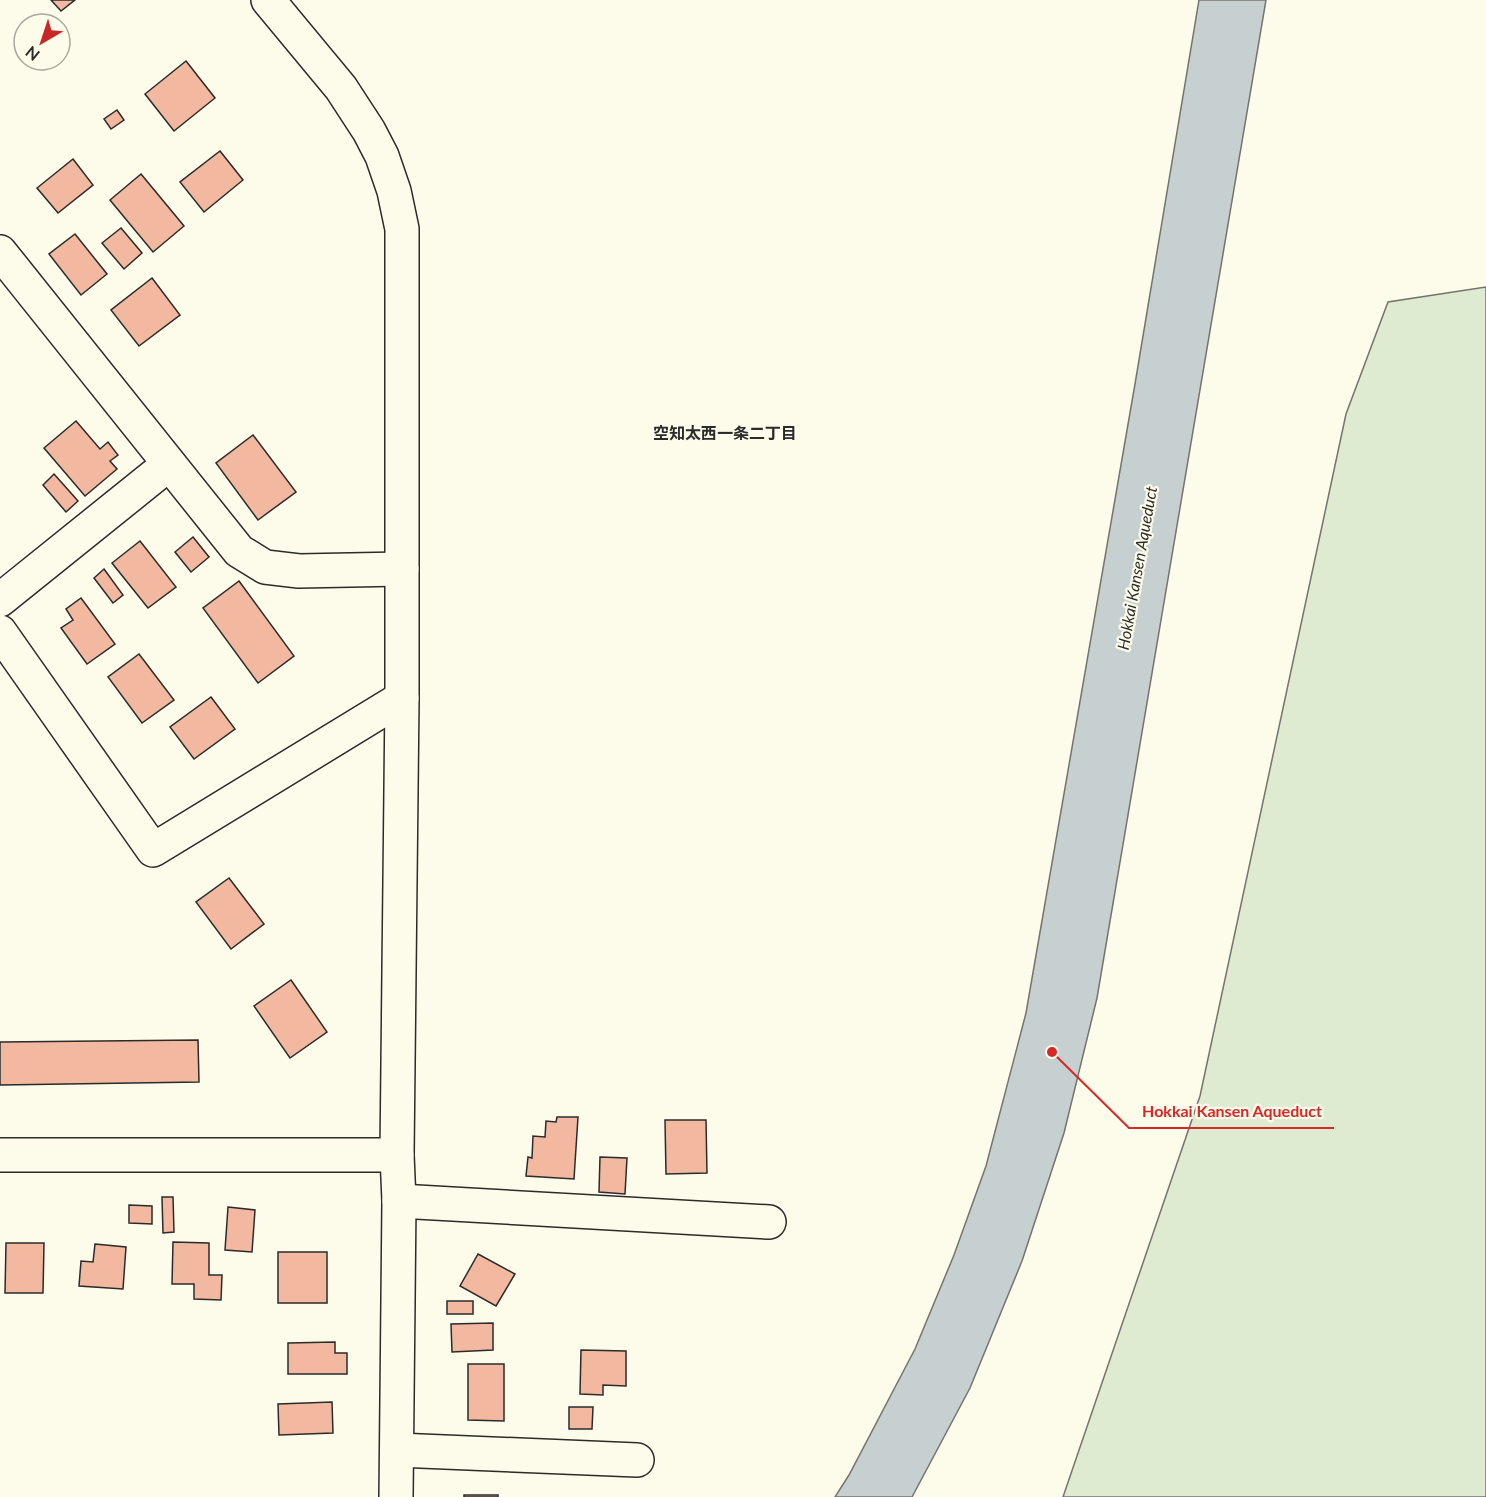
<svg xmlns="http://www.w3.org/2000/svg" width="1486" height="1497" font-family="Lato,'Noto Sans JP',sans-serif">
<rect width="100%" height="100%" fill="#fdfbea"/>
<polygon fill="#deebd1" stroke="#74746e" stroke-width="1.5" points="1486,287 1486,1497 1063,1497 1200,1096 1346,414 1388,302"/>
<polygon fill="#c7d0d0" stroke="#74746e" stroke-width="1.5" points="1199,0 1266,0 1097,998 1064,1133 1022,1261 970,1388 912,1497 835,1497 849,1475 915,1349 954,1255 986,1166 1026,1013 1135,384"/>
<g fill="#f2b8a0" stroke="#2b2b2b" stroke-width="1.5">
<polygon points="51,0 75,0 61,11"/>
<polygon points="186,61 215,98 174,131 145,94"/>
<polygon points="117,110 124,120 111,129 104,119"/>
<polygon points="220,151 243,180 204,212 180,182"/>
<polygon points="73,159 93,185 58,213 37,188"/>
<polygon points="141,174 184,226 153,252 110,200"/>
<polygon points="121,228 142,253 124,269 102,243"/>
<polygon points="75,234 107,274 81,295 49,254"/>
<polygon points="152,278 180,315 139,346 111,310"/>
<polygon points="76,421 100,449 108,442 118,455 110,461 117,469 85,496 44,448"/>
<polygon points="253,435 296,492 258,520 216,463"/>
<polygon points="54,474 78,501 66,512 43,485"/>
<polygon points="193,537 209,557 191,572 175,552"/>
<polygon points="140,541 176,587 148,608 112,563"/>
<polygon points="104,569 123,595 113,603 94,578"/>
<polygon points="239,581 294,656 258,683 203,608"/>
<polygon points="81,598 115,644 87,664 61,628 73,620 66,609"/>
<polygon points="139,654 174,700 142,723 108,677"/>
<polygon points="211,697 235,729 194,759 170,727"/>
<polygon points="229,878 264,924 231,949 196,902"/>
<polygon points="291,980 327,1032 290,1058 254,1006"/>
<polygon points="198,1040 199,1082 0,1085 0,1042"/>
<polygon points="557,1117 578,1117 574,1179 526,1176 528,1157 532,1158 533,1136 545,1137 546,1121 556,1122"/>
<polygon points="665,1120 706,1120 707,1173 666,1174"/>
<polygon points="600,1157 627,1158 625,1194 599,1192"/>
<polygon points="162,1197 173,1197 174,1232 163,1233"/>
<polygon points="129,1205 152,1206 152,1224 129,1223"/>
<polygon points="228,1207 255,1210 252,1252 225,1250"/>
<polygon points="173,1242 209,1243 209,1275 222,1275 221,1300 194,1299 194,1284 172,1284"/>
<polygon points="6,1243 44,1243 43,1293 5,1293"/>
<polygon points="95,1244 126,1247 123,1289 79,1286 81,1261 93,1262"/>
<rect x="278" y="1252" width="49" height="51"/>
<polygon points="478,1254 515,1274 496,1306 460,1286"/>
<rect x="447" y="1301" width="26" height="13"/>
<polygon points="493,1323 493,1350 452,1352 451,1324"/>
<polygon points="335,1342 335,1353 347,1353 347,1374 288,1374 288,1343"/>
<polygon points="581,1350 626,1351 626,1386 603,1385 603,1395 580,1394"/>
<polygon points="468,1364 504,1364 504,1421 468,1420"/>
<polygon points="332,1402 333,1433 279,1435 278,1404"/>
<polygon points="569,1407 593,1407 592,1429 569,1429"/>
<rect x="464" y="1495" width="34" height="2"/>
</g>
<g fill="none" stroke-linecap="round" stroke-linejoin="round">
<defs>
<g id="minor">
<polyline points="268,0 341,88 369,131 382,156 394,191 402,229 402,698 397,1155 399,1201 396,1497"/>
<polyline points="0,252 239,551 265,567 299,571 402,569"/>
<polyline points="0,600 169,464"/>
<polyline points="0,632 153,850 402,698"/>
<polyline points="0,1155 397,1155"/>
<polyline points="399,1201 769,1222"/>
<polyline points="397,1450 637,1460"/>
</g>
</defs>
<use href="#minor" stroke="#2b2b2b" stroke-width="36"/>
<use href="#minor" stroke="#fdfbea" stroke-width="33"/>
</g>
<g text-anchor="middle" stroke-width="4.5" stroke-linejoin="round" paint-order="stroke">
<g font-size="16" font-weight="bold" fill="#2b2b2b" stroke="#fdfbea">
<text x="725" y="439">空知太西一条二丁目</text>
</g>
<g font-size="16" font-style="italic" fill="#2b2b2b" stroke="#fdfbea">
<text transform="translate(1137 568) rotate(-80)" y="6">Hokkai Kansen Aqueduct</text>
</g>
</g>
<path fill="none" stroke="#d62828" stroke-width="2" d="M1052 1052L1129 1128H1334"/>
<circle fill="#d62828" stroke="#fdfbea" stroke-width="2" cx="1052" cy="1052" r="6"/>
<g font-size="16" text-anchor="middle" font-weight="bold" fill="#d62828" stroke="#fdfbea" stroke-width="4.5" stroke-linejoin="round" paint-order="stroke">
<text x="1232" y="1117">Hokkai Kansen Aqueduct</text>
</g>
<g transform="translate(42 42) rotate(219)"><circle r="28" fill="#fdfbea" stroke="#a9a89e" stroke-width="1.5"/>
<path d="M0-4.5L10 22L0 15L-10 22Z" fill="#c62828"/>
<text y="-9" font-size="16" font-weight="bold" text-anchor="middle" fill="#2b2b2b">N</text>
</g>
</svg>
